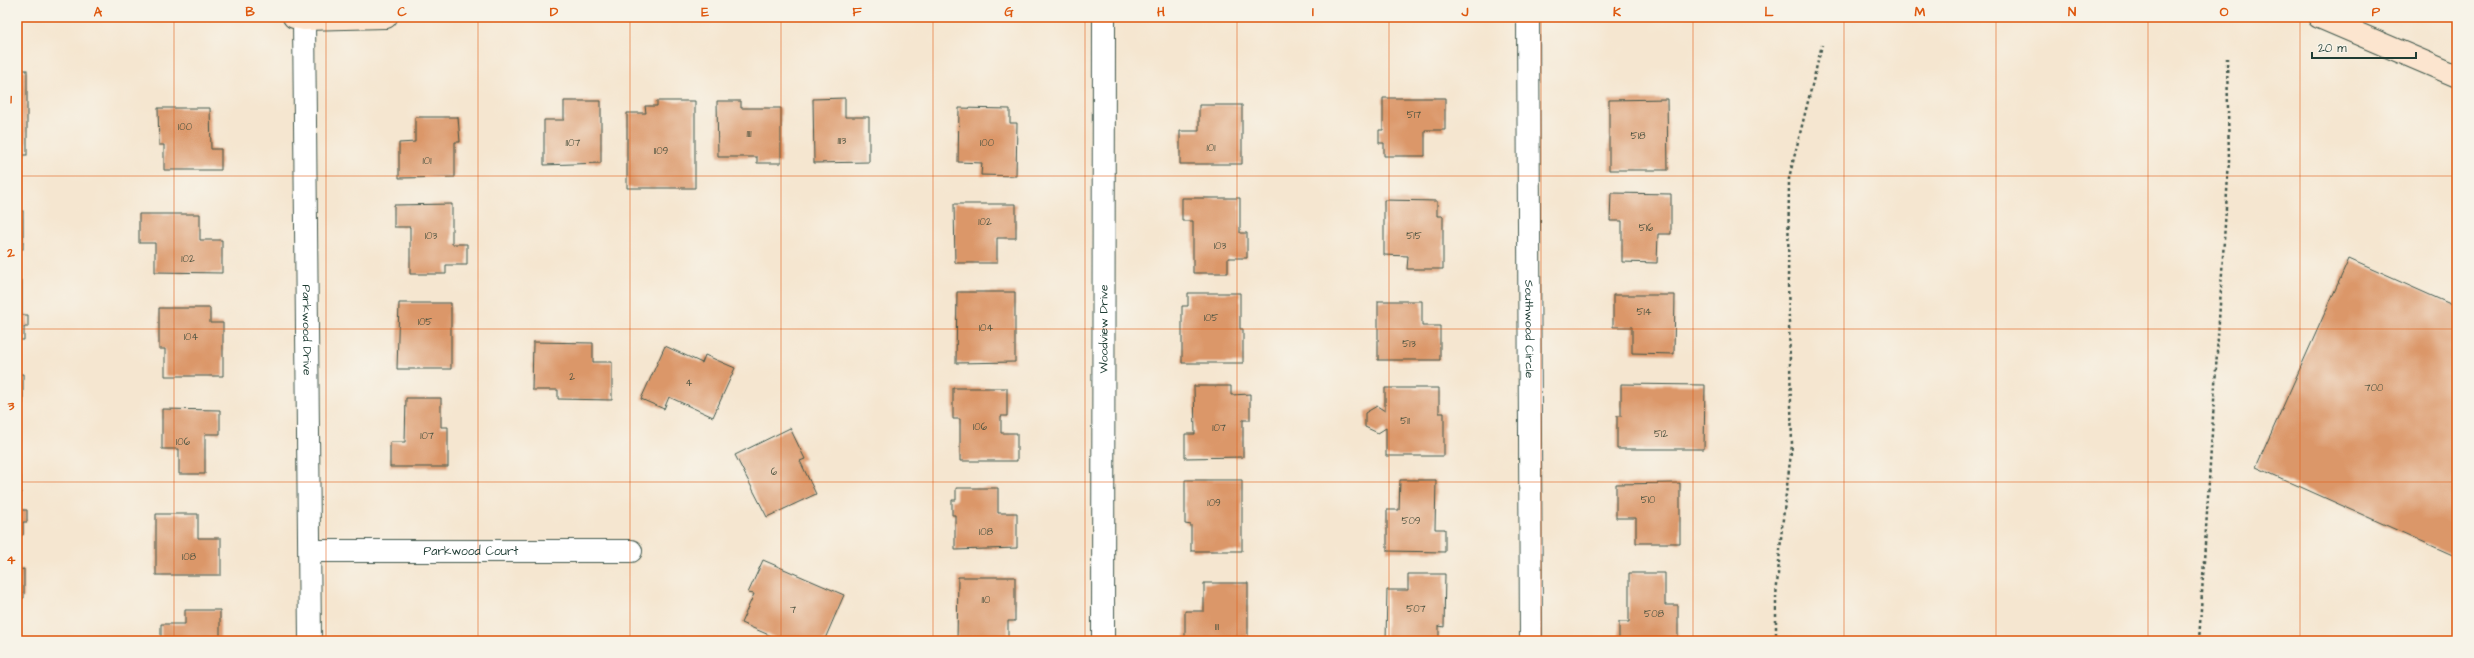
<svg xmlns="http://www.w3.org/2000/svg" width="2474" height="658" font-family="'Architects Daughter',sans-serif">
<rect width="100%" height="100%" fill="#f7f3e8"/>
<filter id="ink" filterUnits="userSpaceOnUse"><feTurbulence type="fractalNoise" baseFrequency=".025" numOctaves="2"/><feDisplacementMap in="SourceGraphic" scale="8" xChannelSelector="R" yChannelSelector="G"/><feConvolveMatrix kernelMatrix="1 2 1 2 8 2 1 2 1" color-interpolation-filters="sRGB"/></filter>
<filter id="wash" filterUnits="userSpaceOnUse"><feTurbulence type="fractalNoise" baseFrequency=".012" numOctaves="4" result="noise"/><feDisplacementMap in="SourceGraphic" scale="16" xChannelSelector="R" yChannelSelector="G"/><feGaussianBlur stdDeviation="0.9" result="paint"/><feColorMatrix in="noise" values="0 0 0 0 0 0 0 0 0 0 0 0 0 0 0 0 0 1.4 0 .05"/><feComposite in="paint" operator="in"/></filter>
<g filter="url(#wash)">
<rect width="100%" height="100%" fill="#f5e6d0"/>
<g id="blocks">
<g fill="#db9769">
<rect x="17" y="70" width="10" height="85"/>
<polygon points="845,98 845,117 869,117 869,162 814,163 813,99"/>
<polygon points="1383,98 1445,98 1445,130 1425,130 1425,156 1384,156 1384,143 1379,143 1379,130 1383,130"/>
<polygon points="1667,99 1668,170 1609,170 1609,100"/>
<polygon points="564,101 601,101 601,163 544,165 544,120 564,120"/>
<polygon points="657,101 695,101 695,188 627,188 627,113 646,113 645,106 657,106"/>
<polygon points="717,101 741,101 741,108 781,108 781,163 757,163 757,157 718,157"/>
<polygon points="1199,105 1242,105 1242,164 1180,164 1180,131 1199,131"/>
<polygon points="158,108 210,108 211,149 221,149 221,170 164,170 164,145 159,145"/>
<polygon points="959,108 1010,109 1010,123 1017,123 1016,176 981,175 982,163 958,162"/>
<polygon points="415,117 458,117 460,142 455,142 455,177 399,178 399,143 415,142"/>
<polygon points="1611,193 1671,194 1671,234 1658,234 1657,263 1622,262 1622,221 1610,221"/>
<polygon points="1182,198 1240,198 1240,233 1247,233 1247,258 1228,258 1228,273 1193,273 1193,221 1182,221"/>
<polygon points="1384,200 1437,201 1437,216 1443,216 1443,269 1407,269 1408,256 1384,255"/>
<polygon points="452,204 452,244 467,244 467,265 446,265 446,274 410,274 410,227 394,227 394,205"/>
<polygon points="954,204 1016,204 1016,238 997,238 997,263 955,263"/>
<rect x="17" y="211" width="6" height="38"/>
<polygon points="139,214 200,214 200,240 222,240 222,273 155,272 155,243 139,243"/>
<polygon points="2349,259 2457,307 2457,557 2256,467"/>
<polygon points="17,281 22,281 22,315 28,315 28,327 24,327 24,340 17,340"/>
<polygon points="957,292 1015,292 1015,362 956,363"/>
<polygon points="1188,293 1240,293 1240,329 1243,329 1243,363 1182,363 1182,306 1188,306"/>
<polygon points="1613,295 1675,295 1674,354 1632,353 1632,327 1613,327"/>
<polygon points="1378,301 1422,301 1422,326 1440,326 1440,360 1378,360"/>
<polygon points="399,303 451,303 451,369 397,369"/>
<polygon points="159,308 210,308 210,323 223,323 223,376 165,376 165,349 159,349"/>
<polygon points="533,342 593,343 593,362 612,362 612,400 558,399 558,390 532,390"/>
<polygon points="665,346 702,363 705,355 735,368 713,417 669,397 664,409 641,399"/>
<polygon points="17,374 23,374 23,404 19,404 19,443 17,443"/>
<polygon points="1621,384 1705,385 1704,449 1617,449 1617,416 1621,416"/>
<polygon points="1194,386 1231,386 1231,395 1250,394 1250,420 1243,420 1243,457 1185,458 1185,434 1195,434"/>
<polygon points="953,388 1007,388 1007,416 1001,416 1001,433 1017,433 1017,461 960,461 960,419 953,419"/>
<polygon points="1385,388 1439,388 1439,413 1444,413 1444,456 1386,456 1386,428 1378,433 1365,427 1365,413 1377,406 1385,411"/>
<polygon points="406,398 441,398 441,427 448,427 448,467 390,467 390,442 405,442"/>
<polygon points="162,409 220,410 220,434 205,434 205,474 179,474 179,449 162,449"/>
<polygon points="790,428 805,459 800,461 816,494 767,517 735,455"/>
<polygon points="17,476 21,476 21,510 27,510 27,522 23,522 23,535 17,535"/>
<polygon points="1185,480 1242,480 1242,551 1191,551 1191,525 1185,524"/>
<polygon points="1400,480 1436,480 1435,529 1445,529 1445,552 1387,551 1387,510 1399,510"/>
<polygon points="1680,483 1680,543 1636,543 1636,518 1616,518 1616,484"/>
<polygon points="956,488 998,488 998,513 1017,513 1017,548 955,550 955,515 952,515 952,500 956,500"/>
<polygon points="156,514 198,514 198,538 221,538 221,575 156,575"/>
<polygon points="763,560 844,595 824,641 783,641 741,623 754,594 748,593"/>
<polygon points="24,569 24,598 17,598 17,570"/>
<polygon points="1629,573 1665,573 1665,605 1678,605 1678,641 1619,641 1619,622 1629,622"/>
<polygon points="1408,574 1445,574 1444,627 1439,626 1439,641 1386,641 1387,590 1408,590"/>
<polygon points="958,577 1015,577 1015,621 1008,621 1008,641 957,641"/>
<polygon points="1204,583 1248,583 1248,641 1185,641 1185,611 1204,611"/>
<polygon points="185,610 220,610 220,641 161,641 161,624 185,624"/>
</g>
</g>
</g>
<g filter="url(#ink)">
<use href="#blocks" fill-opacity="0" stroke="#3f564b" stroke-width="1"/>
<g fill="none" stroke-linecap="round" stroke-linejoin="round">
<defs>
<g id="street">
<path id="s1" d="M 1528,17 L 1531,641"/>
<path id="s2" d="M 304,19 L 310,641"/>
<path id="s3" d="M 310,551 L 631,551"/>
<path id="s4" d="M 1103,641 L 1104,17"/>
</g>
<g id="secondary">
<polyline points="294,17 304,19 386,17"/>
<polyline points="2319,17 2457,76"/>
</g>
</defs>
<use href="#street" stroke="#3f564b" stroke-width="24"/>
<use href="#secondary" stroke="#3f564b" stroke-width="24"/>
<g stroke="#3f564b" stroke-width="2.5" stroke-dasharray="3 3" stroke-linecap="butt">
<polyline points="1776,641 1776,597 1782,527 1792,445 1788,281 1789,178 1822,45"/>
<polyline points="2199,641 2229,160 2227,58"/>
</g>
<use href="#street" stroke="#fff" stroke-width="22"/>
<use href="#secondary" stroke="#fce5cf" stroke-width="22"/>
</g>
</g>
<path fill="none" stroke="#de580e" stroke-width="1" stroke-opacity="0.55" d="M 174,17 L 174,641M 326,17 L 326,641M 478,17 L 478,641M 630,17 L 630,641M 781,17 L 781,641M 933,17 L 933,641M 1085,17 L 1085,641M 1237,17 L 1237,641M 1389,17 L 1389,641M 1541,17 L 1541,641M 1693,17 L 1693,641M 1844,17 L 1844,641M 1996,17 L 1996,641M 2148,17 L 2148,641M 2300,17 L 2300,641M 17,176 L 2457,176M 17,329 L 2457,329M 17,482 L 2457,482"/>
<g text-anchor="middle" stroke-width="4" stroke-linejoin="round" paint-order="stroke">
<g font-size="10" fill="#4e5441">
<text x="1414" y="118">517</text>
<text x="185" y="130">100</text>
<text x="749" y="137">1111</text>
<text x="1638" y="139">518</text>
<text x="842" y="144">1113</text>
<text x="573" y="146">1107</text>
<text x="987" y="146">100</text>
<text x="1211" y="151">101</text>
<text x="661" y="154">1109</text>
<text x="427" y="164">101</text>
<text x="985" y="225">102</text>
<text x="1646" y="231">516</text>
<text x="431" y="239">103</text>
<text x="1414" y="239">515</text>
<text x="1220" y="249">103</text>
<text x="188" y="262">102</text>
<text x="1644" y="315">514</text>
<text x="1211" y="321">105</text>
<text x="425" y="325">105</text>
<text x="986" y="331">104</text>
<text x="191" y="340">104</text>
<text x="1409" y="347">513</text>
<text x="572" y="380">2</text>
<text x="689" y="386">4</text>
<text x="2374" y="391">700</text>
<text x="1405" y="424">511</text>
<text x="980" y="430">106</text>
<text x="1219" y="431">107</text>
<text x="1661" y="437">512</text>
<text x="427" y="439">107</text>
<text x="183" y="445">106</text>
<text x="774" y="475">6</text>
<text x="1648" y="503">510</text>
<text x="1214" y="506">109</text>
<text x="1411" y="524">509</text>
<text x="986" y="535">108</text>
<text x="189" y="560">108</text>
<text x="986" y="603">110</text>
<text x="1416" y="612">507</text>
<text x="793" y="613">7</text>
<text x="1654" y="617">508</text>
<text x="1217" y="630">111</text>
</g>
<g font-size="12" fill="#1f3d34" stroke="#f7f3e8">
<text dy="4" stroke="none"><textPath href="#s4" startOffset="312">Woodview Drive</textPath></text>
<text dy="4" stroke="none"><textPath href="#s1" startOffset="312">Southwood Circle</textPath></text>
<text dy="4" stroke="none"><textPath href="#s2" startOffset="311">Parkwood Drive</textPath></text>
<text dy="4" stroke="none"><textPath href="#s3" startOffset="161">Parkwood Court</textPath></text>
</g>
</g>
<rect width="2474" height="658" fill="none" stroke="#f7f3e8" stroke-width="44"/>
<path d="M2312 52v6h104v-6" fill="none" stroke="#1f3d34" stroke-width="2"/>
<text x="2318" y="52" font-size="12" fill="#1f3d34" stroke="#f7f3e8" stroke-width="3" paint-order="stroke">20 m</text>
<rect x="22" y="22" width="2430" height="614" fill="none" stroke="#de580e" stroke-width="1.5"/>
<g font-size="13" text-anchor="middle" font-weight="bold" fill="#de580e">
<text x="98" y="16">A</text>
<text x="250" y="16">B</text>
<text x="402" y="16">C</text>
<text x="554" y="16">D</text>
<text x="705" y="16">E</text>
<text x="857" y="16">F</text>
<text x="1009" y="16">G</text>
<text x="1161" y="16">H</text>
<text x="1313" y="16">I</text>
<text x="1465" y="16">J</text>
<text x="1617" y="16">K</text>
<text x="1769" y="16">L</text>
<text x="1920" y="16">M</text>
<text x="2072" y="16">N</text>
<text x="2224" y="16">O</text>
<text x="2376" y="16">P</text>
<text x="11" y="103">1</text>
<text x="11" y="257">2</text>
<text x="11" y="410">3</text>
<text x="11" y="564">4</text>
</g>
</svg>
